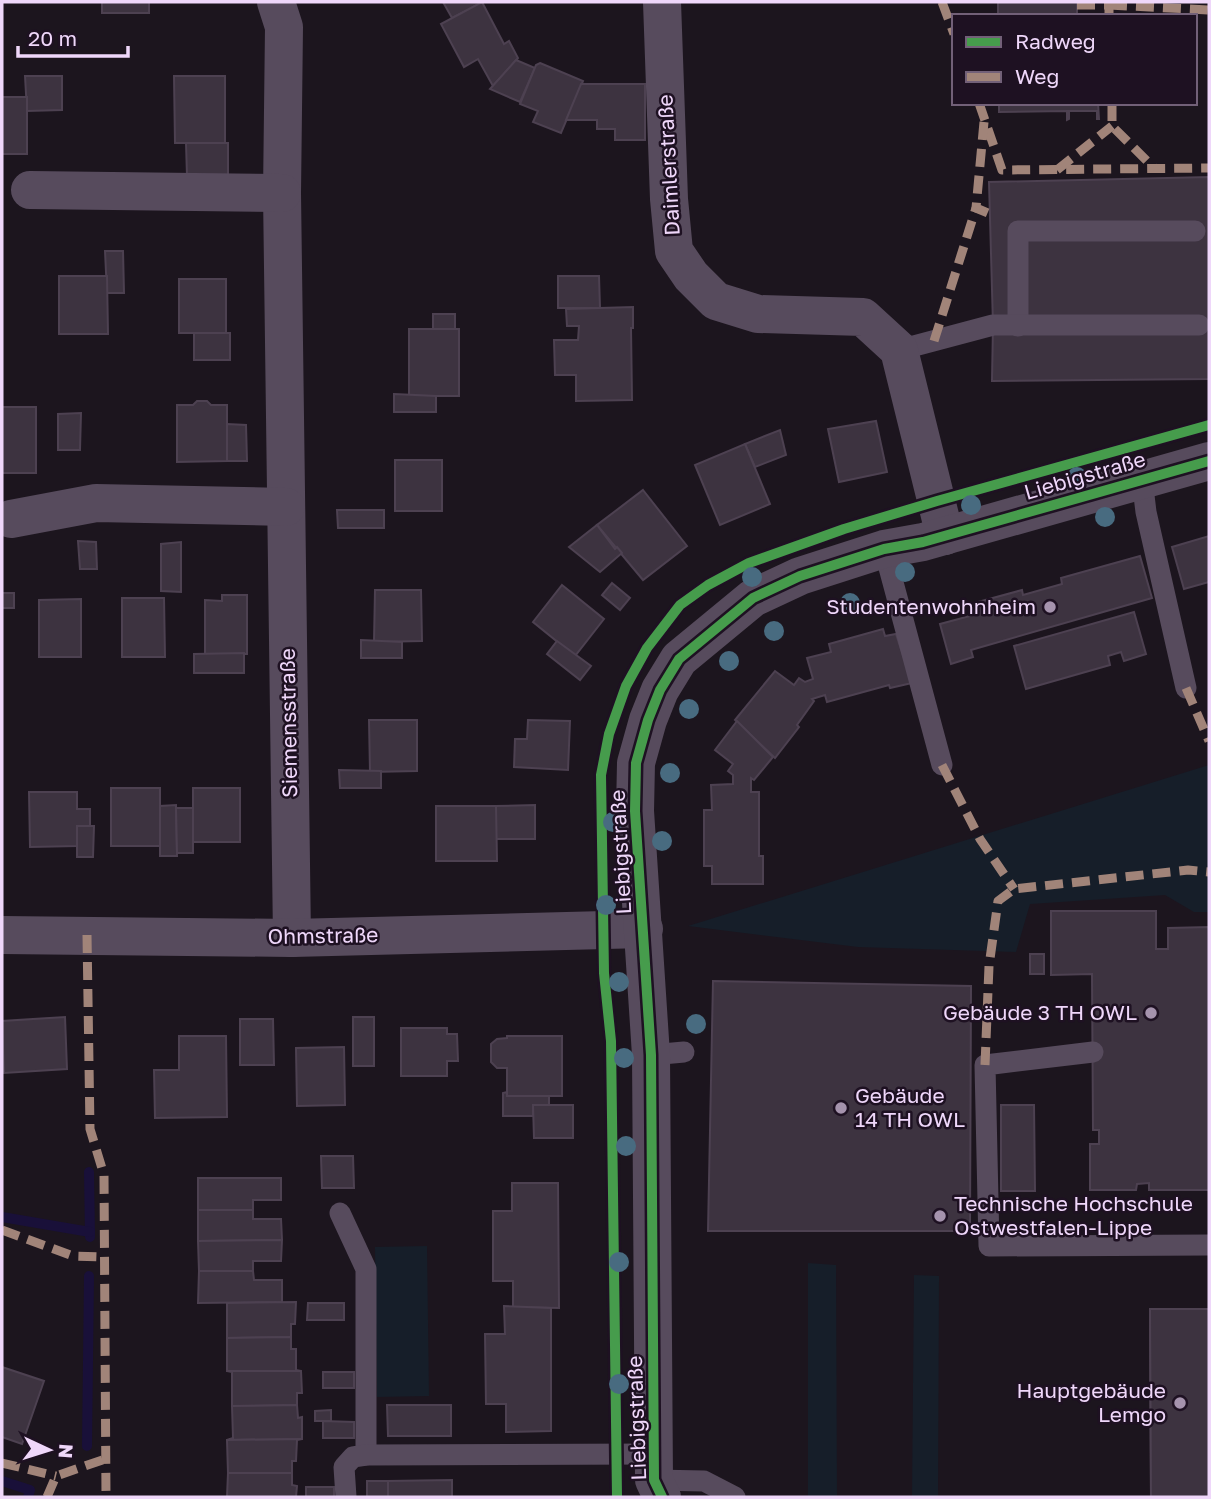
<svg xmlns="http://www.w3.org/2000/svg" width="1211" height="1499" font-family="'Golos Text',sans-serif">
<rect width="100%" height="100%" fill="#1c151e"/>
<g fill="#161e29">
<polygon points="1209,765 1209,912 1194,912 1165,895 1030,904 1016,952 858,947 688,926"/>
<polygon points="427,1246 429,1396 377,1397 375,1247"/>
<polygon points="808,1263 836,1265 837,1497 808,1497"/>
<polygon points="914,1275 939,1276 938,1497 912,1497"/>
</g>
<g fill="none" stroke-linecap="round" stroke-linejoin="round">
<g stroke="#191039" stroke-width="10">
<polyline points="89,1172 90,1237"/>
<polyline points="2,1217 90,1232"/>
<polyline points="87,1446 89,1276"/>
<polyline points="2,1481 30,1490 28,1497"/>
</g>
</g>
<g fill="#3d3340" stroke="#4d4151" stroke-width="2">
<rect x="102" y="2" width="47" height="11"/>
<polygon points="443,2 483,2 452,18"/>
<polygon points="482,2 504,44 509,41 518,58 493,86 478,59 464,67 441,24"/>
<rect x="998" y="2" width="79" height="14"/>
<polygon points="516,60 535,68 520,102 490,89"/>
<polygon points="540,63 583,81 561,133 533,122 538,111 520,104 536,65"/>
<polygon points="25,76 62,76 62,110 27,111"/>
<polygon points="174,76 225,76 225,143 175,143"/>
<polygon points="581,84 645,84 645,140 615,140 615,129 597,129 597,120 566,120"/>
<rect x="2" y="97" width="25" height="57"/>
<polygon points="999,103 1098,103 1099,119 1097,119 1097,111 1069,111 1069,119 1067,120 1067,111 999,112"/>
<polygon points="186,143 228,143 228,176 187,176"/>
<polygon points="1209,177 1209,379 992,381 993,325 989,182"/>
<polygon points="105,251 123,251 124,293 107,293"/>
<polygon points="59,276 107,276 108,334 59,334"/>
<polygon points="558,276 599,276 600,308 558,308"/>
<rect x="179" y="279" width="47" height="54"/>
<polygon points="633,307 633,328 631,328 632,400 576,401 576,375 555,375 554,340 578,340 579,326 567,326 566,309"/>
<rect x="433" y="314" width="22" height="15"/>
<rect x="409" y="329" width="50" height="67"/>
<rect x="194" y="333" width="36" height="27"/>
<polygon points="394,394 436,396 436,412 394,412"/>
<polygon points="197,401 207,401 211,405 227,405 227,461 177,462 177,405 193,405"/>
<rect x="2" y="407" width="34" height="66"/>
<polygon points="81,413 80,450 58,450 58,414"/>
<polygon points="876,421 887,472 839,482 828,429"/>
<polygon points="227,424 246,425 247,461 227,461"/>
<polygon points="780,430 786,455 755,467 745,444"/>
<polygon points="745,444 770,504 720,525 695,465"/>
<rect x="395" y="460" width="47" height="51"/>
<polygon points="643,490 687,546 643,580 597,525"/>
<polygon points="337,510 384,510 384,528 338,528"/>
<polygon points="597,525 615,549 617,547 622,553 600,572 569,547"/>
<polygon points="1209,536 1209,582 1184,589 1172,547"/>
<polygon points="78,541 96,542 97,569 80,569"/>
<polygon points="181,542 181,592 161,591 161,544"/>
<polygon points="1140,556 1152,598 971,650 973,657 951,664 940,624 981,613 978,602 1022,590 1023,595 1062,584 1061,578"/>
<polygon points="612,583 630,598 620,610 602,595"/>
<polygon points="562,585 604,619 575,656 533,622"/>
<polygon points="375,590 421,590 422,641 374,642"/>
<rect x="2" y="593" width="12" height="15"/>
<polygon points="222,595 247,595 247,654 205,654 205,600 222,601"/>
<polygon points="122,598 164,598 165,657 122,657"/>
<polygon points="81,599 81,657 39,657 39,600"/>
<polygon points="1134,612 1146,654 1124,661 1121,652 1108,656 1110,665 1026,689 1014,646"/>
<polygon points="883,629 885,636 896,634 912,683 890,688 889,685 827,702 825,695 812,699 814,701 797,725 799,727 775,758 735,720 775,671 794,685 799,678 805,682 813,679 807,658 831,652 829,644"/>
<polygon points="361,640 402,642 402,658 361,658"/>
<polygon points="557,641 591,666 580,680 547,654"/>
<polygon points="244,653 244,673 194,673 194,654"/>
<polygon points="369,720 417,720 417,771 370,772"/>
<polygon points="528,720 570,721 568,770 514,767 515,739 527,739"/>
<polygon points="737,721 773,757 754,780 751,778 751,792 759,792 759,856 763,856 763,884 712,884 712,866 704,866 704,810 712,810 711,785 733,784 733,775 728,771 733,764 715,750"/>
<polygon points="339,770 381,771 381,788 340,788"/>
<rect x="111" y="788" width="49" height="58"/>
<rect x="193" y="788" width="47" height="54"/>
<polygon points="29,792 77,792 77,809 90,809 90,826 77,826 77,846 30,847"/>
<polygon points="176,805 177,856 160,856 160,806"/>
<polygon points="535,805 535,839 496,839 496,806"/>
<polygon points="436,806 496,806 497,861 436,861"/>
<polygon points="176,808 193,808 193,853 177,853"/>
<polygon points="77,826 94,826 93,857 77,857"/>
<polygon points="1051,911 1156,911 1156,949 1168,949 1168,928 1209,927 1209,1190 1149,1190 1149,1183 1137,1184 1136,1190 1090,1190 1090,1144 1099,1144 1099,1130 1093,1130 1092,974 1051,975"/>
<rect x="1030" y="954" width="14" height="20"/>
<polygon points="713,981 971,986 970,1231 708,1231"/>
<polygon points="65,1017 67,1069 4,1073 2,1021"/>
<rect x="353" y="1017" width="21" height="49"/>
<polygon points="240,1019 273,1019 274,1065 240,1065"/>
<polygon points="401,1028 447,1028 447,1034 457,1034 458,1061 447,1061 447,1076 401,1076"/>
<polygon points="179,1036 226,1036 227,1117 155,1118 154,1070 179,1070"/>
<polygon points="507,1036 562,1036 562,1096 507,1096 507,1068 497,1068 491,1062 491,1044 497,1039 507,1038"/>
<polygon points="344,1047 345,1105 297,1106 296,1048"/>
<polygon points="507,1092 507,1096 549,1096 549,1105 533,1105 533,1116 503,1116 503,1093"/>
<polygon points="533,1105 573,1105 573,1138 534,1138"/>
<polygon points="1001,1105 1034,1105 1035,1191 1001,1191"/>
<polygon points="321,1156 353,1156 354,1188 322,1188"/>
<polygon points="198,1178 281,1178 281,1200 253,1200 253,1210 198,1210"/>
<polygon points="512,1183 558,1183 559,1308 513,1307 513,1281 493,1281 493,1211 512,1211"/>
<polygon points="198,1210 253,1210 253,1219 281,1219 282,1240 198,1241"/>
<polygon points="282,1240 281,1261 253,1261 253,1271 199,1271 198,1241"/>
<polygon points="199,1271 253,1271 254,1280 282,1280 282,1302 198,1303"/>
<polygon points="296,1302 295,1324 291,1324 291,1337 227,1338 227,1303"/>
<polygon points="308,1303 344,1303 344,1320 307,1320"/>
<polygon points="504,1306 551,1308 551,1431 506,1432 506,1404 486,1404 485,1334 505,1334"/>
<polygon points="1150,1309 1209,1309 1209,1497 1151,1497"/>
<polygon points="1150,1309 1209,1309 1209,1497 1151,1497"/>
<polygon points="291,1337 291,1349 296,1349 296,1370 301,1371 227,1371 227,1338"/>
<polygon points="2,1367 44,1381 22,1444 2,1437"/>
<polygon points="227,1371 301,1371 302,1393 297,1393 297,1405 232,1406 232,1372"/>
<rect x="323" y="1372" width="31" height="16"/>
<polygon points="297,1405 298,1418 302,1417 302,1439 227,1440 233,1438 232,1406"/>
<polygon points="387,1405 451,1405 451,1436 388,1436"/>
<polygon points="331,1410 331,1421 315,1421 315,1411"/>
<polygon points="323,1421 354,1422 354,1438 323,1438"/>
<polygon points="302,1439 297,1440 296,1461 292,1461 292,1473 228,1473 227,1440"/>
<polygon points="228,1473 292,1473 292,1485 297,1486 296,1497 227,1497"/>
<polygon points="452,1480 452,1497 388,1497 388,1481"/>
<rect x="367" y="1481" width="21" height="16"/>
<rect x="306" y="1487" width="28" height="10"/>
</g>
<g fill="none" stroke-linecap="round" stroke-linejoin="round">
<g stroke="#574b5d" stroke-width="21">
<polyline points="1018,326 1018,231 1195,231"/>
<polyline points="899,350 993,325 1199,325"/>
<polyline points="1142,479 1146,512 1186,688"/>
<polyline points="884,549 942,765"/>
<polyline points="1093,1052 985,1065 989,1246 1209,1245"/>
<polyline points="651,1055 684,1052"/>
<polyline points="340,1213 366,1269 366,1455"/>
<polyline points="654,1480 704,1481 735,1497"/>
<polyline points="346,1497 344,1467 353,1457 366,1455 654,1454"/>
</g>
<g stroke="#574b5d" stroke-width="38">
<polyline points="276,2 284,27 282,193 292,938"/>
<polyline points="662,2 669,199 674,251 691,276 716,301 758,314 863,317 899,350 945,536"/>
<polyline points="30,190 282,193"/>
<polyline points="11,519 96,503 286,507"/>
<polyline points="2,935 292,938 644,929"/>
<polyline points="662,1497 654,1480 651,1055 635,811 636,763 648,720 660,690 679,659 753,598 800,576 884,549 923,542 1209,461"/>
</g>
<g stroke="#a18479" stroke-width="9" stroke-dasharray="18 9" stroke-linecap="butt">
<polyline points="942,2 954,34"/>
<polyline points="1077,5 1109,5 1109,16"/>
<polyline points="1109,5 1209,10"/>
<polyline points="979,103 1002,170 1209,168"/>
<polyline points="1112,103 1112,126 1155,169"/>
<polyline points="984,122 976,208 990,214"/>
<polyline points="1057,170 1112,126"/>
<polyline points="934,341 976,208"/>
<polyline points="1186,688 1209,741"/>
<polyline points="942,765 980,839 1014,889"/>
<polyline points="87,935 90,1129 104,1175 106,1497"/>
<polyline points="985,1065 989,966 998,901 1014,889 1188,870 1209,872"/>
<polyline points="2,1230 73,1256 104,1257"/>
<polyline points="2,1463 56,1476"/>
<polyline points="47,1497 56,1476 105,1459"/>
</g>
<defs>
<g id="cycleway">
<polyline points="617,1497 611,1041 604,973 601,775 609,734 626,686 647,648 680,605 708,585 749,563 844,529 937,501 1209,425"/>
<polyline points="662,1497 654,1480 651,1055 635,811 636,763 648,720 660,690 679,659 753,598 800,576 884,549 923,542 1209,461"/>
</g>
</defs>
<use href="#cycleway" stroke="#1e1122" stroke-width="15"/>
<use href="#cycleway" stroke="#469c4c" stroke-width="10"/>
</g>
<g fill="#486b80">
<circle cx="1077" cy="477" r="10"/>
<circle cx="971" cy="505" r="10"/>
<circle cx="1105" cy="517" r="10"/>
<circle cx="905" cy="572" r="10"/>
<circle cx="752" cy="577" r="10"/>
<circle cx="850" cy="603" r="10"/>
<circle cx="774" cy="631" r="10"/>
<circle cx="729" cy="661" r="10"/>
<circle cx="689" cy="709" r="10"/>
<circle cx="670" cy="773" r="10"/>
<circle cx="613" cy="822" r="10"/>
<circle cx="662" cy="841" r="10"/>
<circle cx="606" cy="905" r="10"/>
<circle cx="619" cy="982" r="10"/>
<circle cx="696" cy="1024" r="10"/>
<circle cx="624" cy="1058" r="10"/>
<circle cx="626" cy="1146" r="10"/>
<circle cx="619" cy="1262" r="10"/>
<circle cx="619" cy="1384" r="10"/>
</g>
<g fill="#a593ad" stroke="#1e1122" stroke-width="2.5">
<circle cx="1050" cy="607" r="7"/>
<circle cx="1151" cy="1013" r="7"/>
<circle cx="841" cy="1108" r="7"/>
<circle cx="940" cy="1216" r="7"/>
<circle cx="1180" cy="1403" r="7"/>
</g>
<g text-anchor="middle" stroke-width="5" stroke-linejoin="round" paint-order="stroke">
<g font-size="21" fill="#efd7fa" stroke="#1e1122">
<text transform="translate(669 165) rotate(-93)" y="7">Daimlerstraße</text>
<text transform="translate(1085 476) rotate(-16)" y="7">Liebigstraße</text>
<text transform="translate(289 723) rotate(-91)" y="7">Siemensstraße</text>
<text transform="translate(621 852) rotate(-93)" y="7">Liebigstraße</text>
<text transform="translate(323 936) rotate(-1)" y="7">Ohmstraße</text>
<text transform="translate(637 1418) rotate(-92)" y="7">Liebigstraße</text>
</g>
<g font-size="21" fill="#efd7fa" stroke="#1e1122" text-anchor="end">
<text x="1036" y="614">Studentenwohnheim</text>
<text x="1137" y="1020">Gebäude 3 TH OWL</text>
<text x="855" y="1103" text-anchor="start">Gebäude<tspan x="855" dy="24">14 TH OWL</tspan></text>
<text x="954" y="1211" text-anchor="start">Technische Hochschule<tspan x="954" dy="24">Ostwestfalen-Lippe</tspan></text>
<text x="1166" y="1398">Hauptgebäude<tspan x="1166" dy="24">Lemgo</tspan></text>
</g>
</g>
<rect width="1211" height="1499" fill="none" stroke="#efd7fa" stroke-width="7"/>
<rect x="952" y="14" width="245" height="91" fill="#1e1122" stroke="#726078" stroke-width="2"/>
<rect x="966" y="37" width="35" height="10" fill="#469c4c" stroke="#726078" stroke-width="2"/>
<text x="1015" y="49" font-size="21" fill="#efd7fa">Radweg</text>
<rect x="966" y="72" width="35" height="10" fill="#a18479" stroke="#726078" stroke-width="2"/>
<text x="1015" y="84" font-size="21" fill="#efd7fa">Weg</text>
<g transform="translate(49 1450) rotate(94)" stroke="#1e1122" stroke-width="5" paint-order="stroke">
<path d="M0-5L12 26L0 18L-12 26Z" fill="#efd7fa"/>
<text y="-10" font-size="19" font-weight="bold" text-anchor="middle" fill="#efd7fa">N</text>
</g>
<path d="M18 46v10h110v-10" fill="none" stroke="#efd7fa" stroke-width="3.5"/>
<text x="28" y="46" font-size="21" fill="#efd7fa" stroke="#1e1122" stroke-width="5" paint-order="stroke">20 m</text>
</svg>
